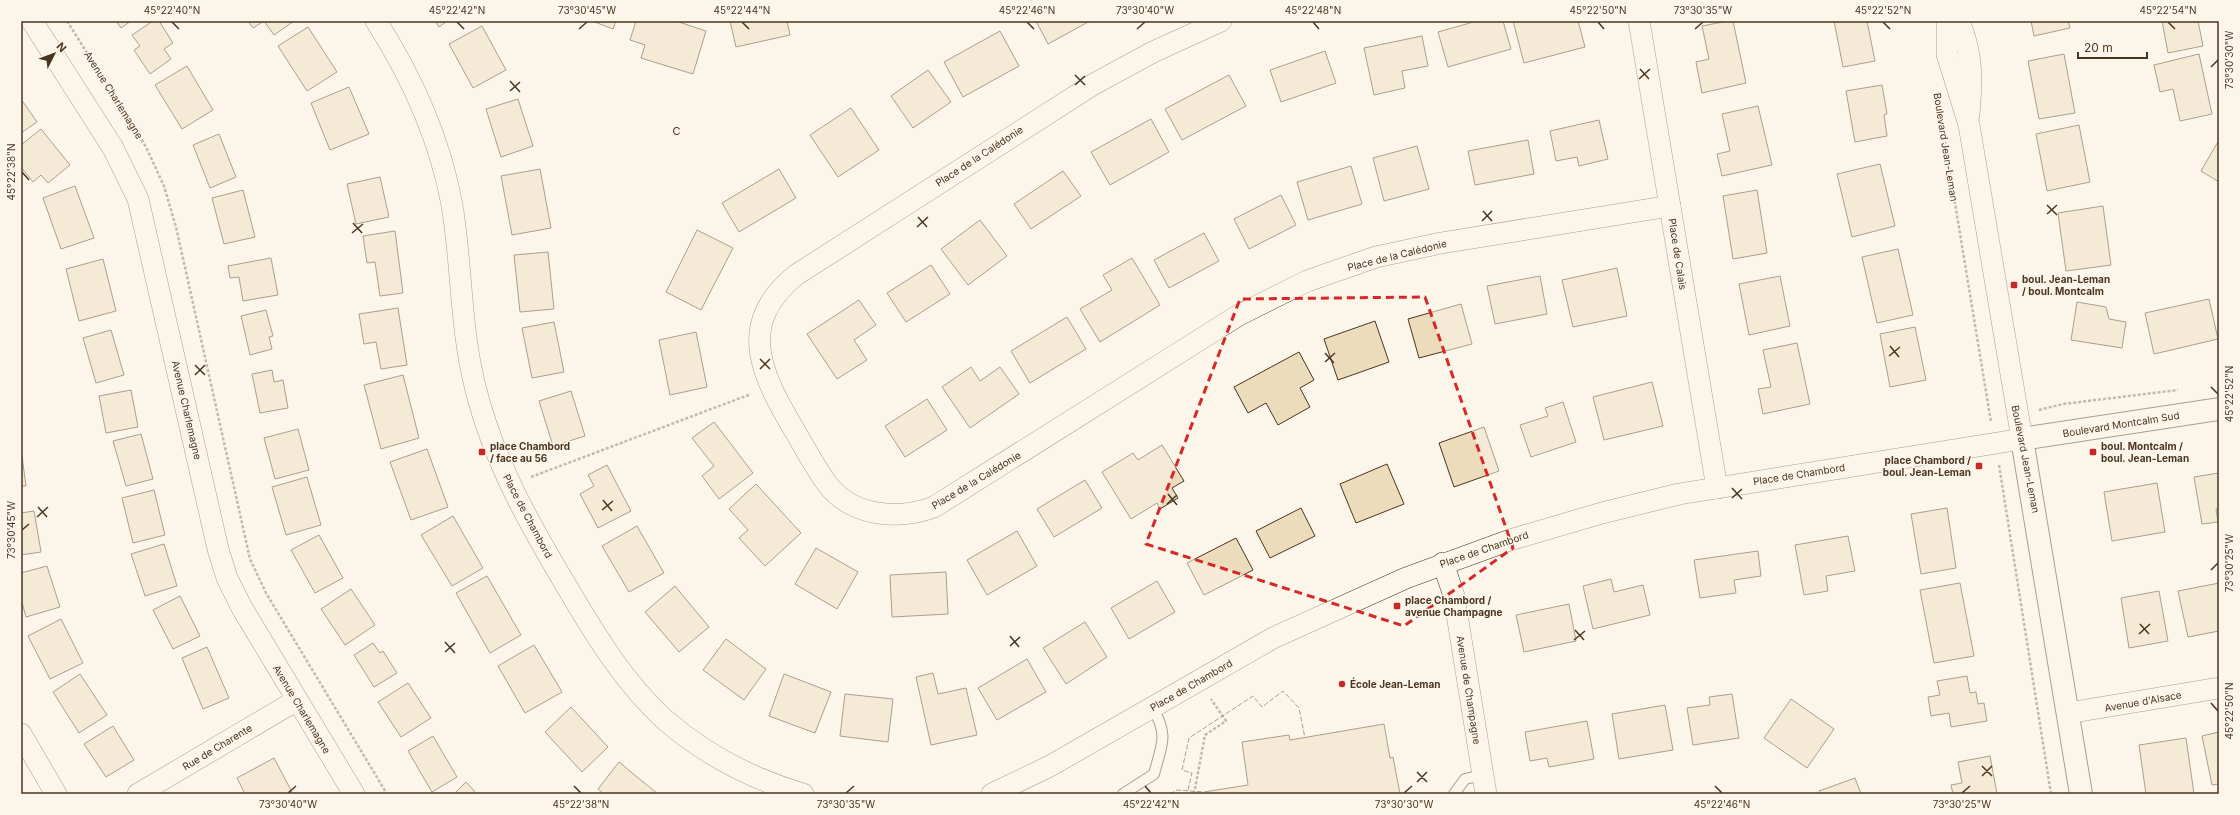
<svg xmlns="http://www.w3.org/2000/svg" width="2240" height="815" font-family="Inter,sans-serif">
<rect width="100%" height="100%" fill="#fbf6e9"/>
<g fill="#ecdcbc" stroke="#4a3520">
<polygon points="116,21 131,21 121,28"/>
<polygon points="153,21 159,21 173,43 164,49 171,59 150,74 134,50 140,46 132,35"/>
<polygon points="248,21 264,21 253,28"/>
<polygon points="264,21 294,21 274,35"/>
<polygon points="435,21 447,21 439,27"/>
<polygon points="592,21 616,21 613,29"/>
<polygon points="636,21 676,21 706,31 693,74 641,58 645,45 630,40"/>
<polygon points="730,21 787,21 790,35 736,47"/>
<polygon points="1036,21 1090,21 1048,44"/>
<polygon points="1477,21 1503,21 1511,49 1448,67 1438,32"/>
<polygon points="1513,21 1578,21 1585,47 1524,63"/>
<polygon points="1728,21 1733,21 1746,83 1702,93 1696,62 1709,59 1702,26"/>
<polygon points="1834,21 1867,21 1875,61 1843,67"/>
<polygon points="2031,21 2068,21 2070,28 2034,36"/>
<polygon points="2162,21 2198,21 2203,46 2168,53"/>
<polygon points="482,26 506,70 473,88 449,44"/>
<polygon points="308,27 337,72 307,91 278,46"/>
<polygon points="1000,31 1019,66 963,97 944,62"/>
<polygon points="1422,36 1428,66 1402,71 1405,88 1374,95 1364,48"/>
<polygon points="1325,51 1336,83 1281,102 1270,70"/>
<polygon points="2064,54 2075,113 2039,119 2028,61"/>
<polygon points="2199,54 2212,114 2180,121 2173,89 2160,92 2154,65"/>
<polygon points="187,66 213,110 182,129 155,85"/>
<polygon points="928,70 951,102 913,128 891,96"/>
<polygon points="1229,75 1246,106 1182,140 1165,109"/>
<polygon points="1882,85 1887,114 1884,115 1887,136 1855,142 1846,91"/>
<polygon points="349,87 369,134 330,150 311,103"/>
<polygon points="21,99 37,122 21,133"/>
<polygon points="518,99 533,146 501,157 486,109"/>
<polygon points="1758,106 1772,165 1722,176 1717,154 1730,151 1722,114"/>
<polygon points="851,108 879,150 838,177 810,135"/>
<polygon points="1151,119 1169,152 1110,185 1091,152"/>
<polygon points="1599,120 1608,159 1579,166 1577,157 1556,161 1550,131"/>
<polygon points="2079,125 2090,182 2047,191 2036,134"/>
<polygon points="41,129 70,165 48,183 41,175 33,182 21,167 21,145"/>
<polygon points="219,134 236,177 210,188 193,145"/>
<polygon points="1528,140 1534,174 1475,185 1468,151"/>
<polygon points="2219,140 2219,182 2201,171"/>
<polygon points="1417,146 1429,189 1384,201 1373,158"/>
<polygon points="1880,164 1895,226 1852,237 1837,174"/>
<polygon points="1351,166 1362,204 1308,220 1297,182"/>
<polygon points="540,169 551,228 512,235 501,176"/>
<polygon points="779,169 796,198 739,232 722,203"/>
<polygon points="1063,171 1081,196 1031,229 1014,204"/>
<polygon points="380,177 389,217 356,224 347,184"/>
<polygon points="75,186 94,238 61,249 43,198"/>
<polygon points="243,190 255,237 224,244 212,198"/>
<polygon points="1757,190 1767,253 1733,259 1723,196"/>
<polygon points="1281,195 1296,225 1249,249 1234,219"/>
<polygon points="2103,206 2111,265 2066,271 2058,213"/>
<polygon points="980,220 1007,256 968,285 941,249"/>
<polygon points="697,230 733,248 701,310 666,292"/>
<polygon points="395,231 403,293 380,296 375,262 367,263 363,236"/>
<polygon points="1204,233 1219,261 1169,288 1154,260"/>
<polygon points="1898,249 1913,315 1877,323 1862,257"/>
<polygon points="548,252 554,309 520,312 514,255"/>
<polygon points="271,258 278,295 243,301 239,277 230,278 228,266"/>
<polygon points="1132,258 1160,305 1100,342 1080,309 1112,290 1103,275"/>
<polygon points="103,259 116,311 79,321 66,269"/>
<polygon points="931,265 950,294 906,322 887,293"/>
<polygon points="1617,268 1627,316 1573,327 1562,280"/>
<polygon points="1540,276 1547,314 1495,324 1487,286"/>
<polygon points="1780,276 1790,326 1749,335 1739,284"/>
<polygon points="2209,299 2218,339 2154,354 2145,313"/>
<polygon points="859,300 876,325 854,340 867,360 837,379 807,334"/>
<polygon points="2077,302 2106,307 2109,319 2126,322 2122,348 2071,340"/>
<polygon points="1461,304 1472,344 1419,358 1408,319"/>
<polygon points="398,308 407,365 381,369 376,342 364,344 359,314"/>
<polygon points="266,310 273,336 269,337 272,349 250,355 241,316"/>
<polygon points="1067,317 1086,349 1030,383 1011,351"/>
<polygon points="1375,321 1389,362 1338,380 1324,339"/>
<polygon points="554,322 564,372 532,378 522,328"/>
<polygon points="1915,327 1926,380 1890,387 1880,334"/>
<polygon points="111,330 124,375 96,383 83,338"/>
<polygon points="696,332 707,387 670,395 659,340"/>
<polygon points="1797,343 1810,404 1763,414 1758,389 1771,387 1763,350"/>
<polygon points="1299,352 1314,380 1300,388 1310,407 1278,425 1266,403 1248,413 1234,387"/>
<polygon points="971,367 980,381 1000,367 1019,394 970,428 942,387"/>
<polygon points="272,370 274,382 283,380 288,408 260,413 252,374"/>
<polygon points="403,375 419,438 381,449 364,385"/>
<polygon points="1652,382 1663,426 1604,440 1593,397"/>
<polygon points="131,390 138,427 106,433 99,396"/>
<polygon points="571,391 585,436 553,446 539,401"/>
<polygon points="927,399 947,430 905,457 885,426"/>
<polygon points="1563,402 1576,442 1531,457 1520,425 1548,416 1545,408"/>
<polygon points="714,422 753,473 719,499 702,476 714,466 692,438"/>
<polygon points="1484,427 1499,471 1454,487 1439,443"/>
<polygon points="298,429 309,470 275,479 264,438"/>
<polygon points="141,434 153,479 126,486 113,441"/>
<polygon points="1162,445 1184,481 1172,488 1178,498 1160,509 1157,503 1131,519 1102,472 1133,453 1138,460"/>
<polygon points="427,449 448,507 411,520 390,462"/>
<polygon points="22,456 26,486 21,486 21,457"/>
<polygon points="1387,464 1404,504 1356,523 1340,484"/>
<polygon points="607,465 631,511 598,528 580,494 594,486 588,475"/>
<polygon points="2219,473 2219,508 2216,509 2218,522 2202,524 2194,477"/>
<polygon points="307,477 321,525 286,535 272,487"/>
<polygon points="1085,480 1102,508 1054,537 1037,509"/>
<polygon points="2157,483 2165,532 2112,541 2104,492"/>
<polygon points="756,484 801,533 765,566 739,538 748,530 729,509"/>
<polygon points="154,490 165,535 133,543 122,498"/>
<polygon points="1301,508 1315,536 1270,558 1256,531"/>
<polygon points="1947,508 1956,568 1921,574 1911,514"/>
<polygon points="34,511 41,552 21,555 21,513"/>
<polygon points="453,516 483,568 452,586 421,535"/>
<polygon points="637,526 664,573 629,592 602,546"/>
<polygon points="1017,531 1037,566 987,595 967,560"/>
<polygon points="319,535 343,578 315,593 291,550"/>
<polygon points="1848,536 1855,571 1826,576 1828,591 1804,595 1795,545"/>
<polygon points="1236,538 1253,570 1204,595 1187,563"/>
<polygon points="164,544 177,586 145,596 131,554"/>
<polygon points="816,548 858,572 837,609 795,584"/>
<polygon points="1758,551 1761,576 1734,580 1736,593 1700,598 1694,560"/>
<polygon points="47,566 60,607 26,617 21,599 21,573"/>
<polygon points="946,572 948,614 892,617 890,575"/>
<polygon points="487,576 521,635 490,653 456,593"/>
<polygon points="1611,579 1614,592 1643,585 1650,615 1593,629 1583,586"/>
<polygon points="1157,581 1175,612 1129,639 1111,608"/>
<polygon points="1960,583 1974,656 1934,663 1920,590"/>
<polygon points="2219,583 2219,631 2188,637 2178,591"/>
<polygon points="675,586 709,627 679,652 645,612"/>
<polygon points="351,589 375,625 345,645 321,609"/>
<polygon points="2159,591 2168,641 2129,648 2121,598"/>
<polygon points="180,596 200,636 173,649 153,610"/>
<polygon points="1569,604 1576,641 1524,652 1516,615"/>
<polygon points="61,619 83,663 50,679 28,636"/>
<polygon points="1085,622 1107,657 1066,684 1043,648"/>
<polygon points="726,639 766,669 744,700 703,670"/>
<polygon points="373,643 380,653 383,651 397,673 374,687 354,655"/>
<polygon points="534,645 562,692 525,713 498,666"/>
<polygon points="207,647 229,698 203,709 182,658"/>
<polygon points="1027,659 1046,692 997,720 978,688"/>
<polygon points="933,673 938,694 966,688 977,735 931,745 916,677"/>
<polygon points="80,674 107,715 79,733 53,692"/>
<polygon points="784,674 831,692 815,733 769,716"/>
<polygon points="1967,676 1970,693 1976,692 1978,704 1984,703 1987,721 1951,727 1949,713 1931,716 1928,697 1940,695 1937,681"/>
<polygon points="408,683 431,718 401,737 378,702"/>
<polygon points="845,694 893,699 888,742 840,736"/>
<polygon points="1732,694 1739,738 1693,745 1687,708 1710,705 1709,697"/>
<polygon points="1791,699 1834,729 1807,768 1764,738"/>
<polygon points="1665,705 1673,750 1619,759 1612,714"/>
<polygon points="571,707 608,747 582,772 545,732"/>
<polygon points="1587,721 1594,759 1549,767 1547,758 1530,761 1525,732"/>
<polygon points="1384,724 1390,758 1393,757 1400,794 1204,794 1204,792 1248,785 1242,742 1289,735 1290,740"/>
<polygon points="113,726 134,760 106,777 84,744"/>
<polygon points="2219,732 2219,784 2212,785 2202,736"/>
<polygon points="433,736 457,777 432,792 408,751"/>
<polygon points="2186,738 2194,794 2146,794 2139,745"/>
<polygon points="1990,756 1997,794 1953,794 1951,785 1962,783 1958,762"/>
<polygon points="274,758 293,794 245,794 237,778"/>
<polygon points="619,762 637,777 658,794 604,794 598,789"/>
<polygon points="1855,778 1861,794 1820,794 1819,791"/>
<polygon points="466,782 477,794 454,794"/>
</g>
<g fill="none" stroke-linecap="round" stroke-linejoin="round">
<defs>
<g id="service">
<path d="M 1123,794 L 1154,774 C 1162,744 1169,735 1152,707"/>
<polyline points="1454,794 1465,779 1482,775"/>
</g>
<g id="minor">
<polyline points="32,21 113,148 138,199 218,549 227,578 242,608 354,794"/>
<path d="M 376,21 C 412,77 440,140 452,205 C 462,265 460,326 475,386 C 493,461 531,527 570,592 C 597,638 625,683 664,719 C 704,754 752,779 803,794"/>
<path d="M 1221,21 L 1153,52 L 1094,84 L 796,275 C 734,325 763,377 796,433 C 806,450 816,469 828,485 C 853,517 899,520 934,507 L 1239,315 L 1307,281 L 1376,257 L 1441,243 L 1670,206"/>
<polyline points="1639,21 1717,488"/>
<path d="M 1959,21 C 1973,55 1972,79 1969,115"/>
<polyline points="1443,563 1454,596 1486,794"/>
<polyline points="2068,713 2219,688"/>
<polyline points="21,734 56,794"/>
<polyline points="138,794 297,700"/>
<polyline points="992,794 1050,766 1273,638 1406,578 1510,540 1602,513 1679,494 2022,439 1969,125 1947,54 1947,21"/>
</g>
<polyline id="tertiary" points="2081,794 2022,439 2219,409"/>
</defs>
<use href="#service" stroke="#4a3520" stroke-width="12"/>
<use href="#minor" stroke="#4a3520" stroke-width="22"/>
<use href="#tertiary" stroke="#4a3520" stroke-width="24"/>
<g stroke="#7f6f5c" stroke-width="2.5" stroke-dasharray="3 2" stroke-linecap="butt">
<polyline points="67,21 146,147 164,186 176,227 250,559 266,593 387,794"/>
<polyline points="1940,112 1991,422"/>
<polyline points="2039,410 2063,404 2178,390"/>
<polyline points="1999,465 2051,794"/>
<polyline points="531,477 751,394"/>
<polyline points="1194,794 1205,735 1226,721 1211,699"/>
</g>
<use href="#service" stroke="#fbf6e9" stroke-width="10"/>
<use href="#minor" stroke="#fbf6e9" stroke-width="21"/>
<use href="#tertiary" stroke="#fbf6e9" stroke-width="22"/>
<g stroke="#4a3520" stroke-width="1" stroke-dasharray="5 2" stroke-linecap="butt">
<polyline points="1188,790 1192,773 1182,770 1189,738 1253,696 1262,707 1283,691 1299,708 1305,738"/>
<polyline points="1170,794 1177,790 1204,792"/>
</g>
</g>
<path d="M0 0H2240V815H0ZM 1425,297 L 1513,548 L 1404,626 L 1146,544 L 1240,299 Z" fill="#fbf6e9" fill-opacity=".55" fill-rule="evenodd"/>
<path fill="none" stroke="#d62828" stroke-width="3" stroke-dasharray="8 5" stroke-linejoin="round" d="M 1425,297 L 1513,548 L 1404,626 L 1146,544 L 1240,299 Z"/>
<path fill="none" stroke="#4a3520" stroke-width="1.5" d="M 172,22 L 179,29M 457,22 L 464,29M 742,22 L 749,29M 1027,22 L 1034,29M 1313,22 L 1319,29M 1598,22 L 1604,29M 1883,22 L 1890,29M 2168,22 L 2175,29M 579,29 L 587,22M 1137,29 L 1145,22M 1695,29 L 1703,22M 2211,67 L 2218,60M 1640,69 L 1649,79M 1075,75 L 1085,85M 1639,79 L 1650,69M 510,81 L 520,92M 1075,85 L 1085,76M 510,91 L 520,82M 22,172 L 29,180M 2047,205 L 2057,215M 1483,211 L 1492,221M 2047,214 L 2057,205M 918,217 L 927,227M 1482,221 L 1492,211M 353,223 L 362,233M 917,227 L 928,217M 352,233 L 363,224M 1890,346 L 1899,357M 1325,353 L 1334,363M 1889,356 L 1900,347M 760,359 L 770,369M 1325,362 L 1335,353M 195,365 L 205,375M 760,369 L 770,359M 195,375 L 205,365M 2211,387 L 2218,394M 1732,488 L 1742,499M 1168,494 L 1177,505M 1732,498 L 1742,489M 603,500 L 612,511M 1167,504 L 1177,495M 38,507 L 47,517M 602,510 L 613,501M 37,517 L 48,507M 22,530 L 29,524M 2211,570 L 2218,563M 2140,624 L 2149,634M 1575,630 L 1584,640M 2139,634 L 2150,624M 1010,636 L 1019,647M 1574,640 L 1585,631M 445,642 L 455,653M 1010,646 L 1020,637M 445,652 L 455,643M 2211,703 L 2218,711M 1982,766 L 1992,776M 1417,772 L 1427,782M 1982,776 L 1992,766M 1417,782 L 1427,772M 574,786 L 581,793M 1145,786 L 1151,793M 1715,786 L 1722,793M 288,793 L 296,786M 846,793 L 854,786M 1404,793 L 1412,786M 1962,793 L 1970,786"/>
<g fill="#c62828" stroke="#fbf6e9" stroke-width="1.5">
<rect x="2010" y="281" width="8" height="8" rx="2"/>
<rect x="478" y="448" width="8" height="8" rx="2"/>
<rect x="2089" y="448" width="8" height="8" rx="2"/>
<rect x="1975" y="462" width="8" height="8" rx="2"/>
<rect x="1393" y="602" width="8" height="8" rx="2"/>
<circle cx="1342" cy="684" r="4"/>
</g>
<g text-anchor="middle" stroke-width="3" stroke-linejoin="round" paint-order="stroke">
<g font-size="10" fill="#4a3520" stroke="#fbf6e9">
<text transform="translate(114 95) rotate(58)" y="4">Avenue Charlemagne</text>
<text transform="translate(1946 147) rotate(81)" y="4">Boulevard Jean-Leman</text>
<text transform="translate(979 156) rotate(-33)" y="4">Place de la Calédonie</text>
<text transform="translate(1678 254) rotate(81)" y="4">Place de Calais</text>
<text transform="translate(1397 255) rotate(-14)" y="4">Place de la Calédonie</text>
<text transform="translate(187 410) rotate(77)" y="4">Avenue Charlemagne</text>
<text transform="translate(2121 424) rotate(-9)" y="4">Boulevard Montcalm Sud</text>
<text transform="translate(2026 459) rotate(79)" y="4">Boulevard Jean-Leman</text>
<text transform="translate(1799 474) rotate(-9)" y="4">Place de Chambord</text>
<text transform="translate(976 480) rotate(-31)" y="4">Place de la Calédonie</text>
<text transform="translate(528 516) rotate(62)" y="4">Place de Chambord</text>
<text transform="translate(1484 549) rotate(-19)" y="4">Place de Chambord</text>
<text transform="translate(1191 685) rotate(-30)" y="4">Place de Chambord</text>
<text transform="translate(1469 690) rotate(81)" y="4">Avenue de Champagne</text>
<text transform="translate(2143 701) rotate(-10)" y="4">Avenue d'Alsace</text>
<text transform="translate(302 709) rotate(59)" y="4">Avenue Charlemagne</text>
<text transform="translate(217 747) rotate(-31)" y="4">Rue de Charente</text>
</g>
<g font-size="10" font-weight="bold" fill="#4a3520" stroke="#fbf6e9" text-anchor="start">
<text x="2022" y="283">boul. Jean-Leman<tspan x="2022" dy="12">/ boul. Montcalm</tspan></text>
<text x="490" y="450">place Chambord<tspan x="490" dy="12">/ face au 56</tspan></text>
<text x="2101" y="450">boul. Montcalm /<tspan x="2101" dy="12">boul. Jean-Leman</tspan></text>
<text x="1971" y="464" text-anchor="end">place Chambord /<tspan x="1971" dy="12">boul. Jean-Leman</tspan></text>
<text x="1405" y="604">place Chambord /<tspan x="1405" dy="12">avenue Champagne</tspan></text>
<text x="1350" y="688">École Jean-Leman</text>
</g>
<g font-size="11" letter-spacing="1" fill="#4a3520" stroke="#fbf6e9">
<text x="677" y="135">C</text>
</g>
</g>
<rect width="2240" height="815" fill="none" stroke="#fbf6e9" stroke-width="44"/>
<g transform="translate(54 54) rotate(48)" stroke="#fbf6e9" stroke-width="3" paint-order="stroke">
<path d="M0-3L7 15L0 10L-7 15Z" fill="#4a3520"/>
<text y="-6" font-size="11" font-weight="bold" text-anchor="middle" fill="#4a3520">N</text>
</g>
<path d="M2078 52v6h69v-6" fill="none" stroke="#4a3520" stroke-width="2"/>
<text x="2084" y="52" font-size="12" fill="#4a3520" stroke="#fbf6e9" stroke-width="3" paint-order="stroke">20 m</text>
<rect x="22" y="22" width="2196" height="771" fill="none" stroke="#4a3520" stroke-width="1.5"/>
<g font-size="10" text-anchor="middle" fill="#4a3520">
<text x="172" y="14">45°22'40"N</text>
<text x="457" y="14">45°22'42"N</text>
<text x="587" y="14">73°30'45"W</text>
<text x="742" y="14">45°22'44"N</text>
<text x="1027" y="14">45°22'46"N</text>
<text x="1145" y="14">73°30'40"W</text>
<text x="1313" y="14">45°22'48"N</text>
<text x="1598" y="14">45°22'50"N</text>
<text x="1703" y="14">73°30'35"W</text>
<text x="1883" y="14">45°22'52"N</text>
<text x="2168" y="14">45°22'54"N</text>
<text transform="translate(2229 60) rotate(-90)" y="4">73°30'30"W</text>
<text transform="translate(11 172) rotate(-90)" y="4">45°22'38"N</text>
<text transform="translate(2229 394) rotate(-90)" y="4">45°22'52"N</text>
<text transform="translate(11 530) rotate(-90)" y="4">73°30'45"W</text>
<text transform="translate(2229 563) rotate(-90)" y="4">73°30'25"W</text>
<text transform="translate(2229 711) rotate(-90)" y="4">45°22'50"N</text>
<text x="288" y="808">73°30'40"W</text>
<text x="581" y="808">45°22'38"N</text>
<text x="846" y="808">73°30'35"W</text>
<text x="1151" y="808">45°22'42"N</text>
<text x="1404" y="808">73°30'30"W</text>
<text x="1722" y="808">45°22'46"N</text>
<text x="1962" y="808">73°30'25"W</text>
</g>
</svg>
